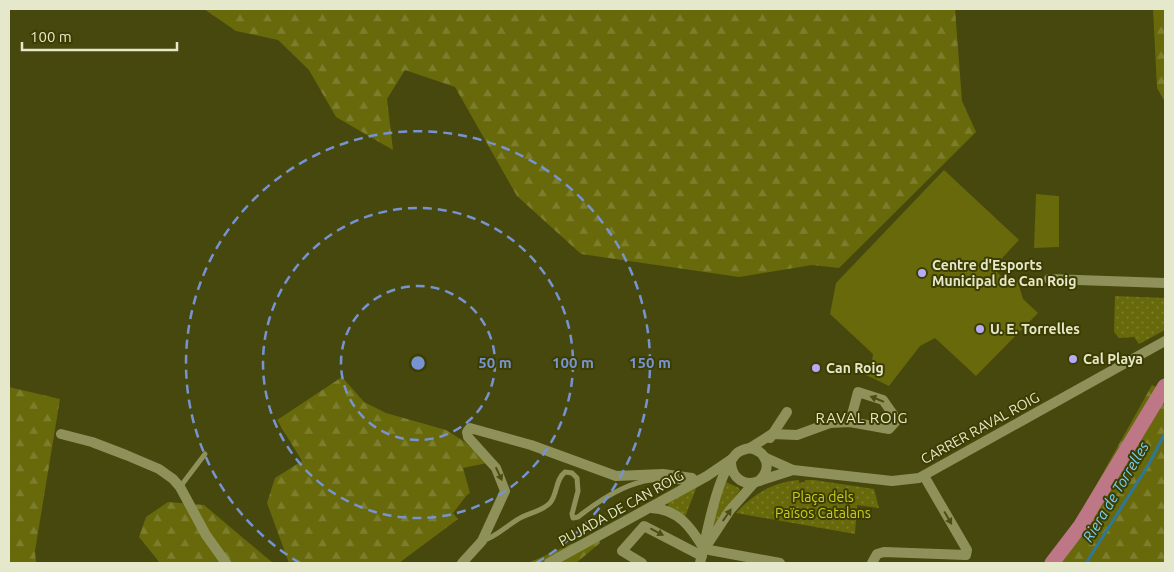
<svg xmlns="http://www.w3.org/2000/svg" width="1174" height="572" font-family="Ubuntu,sans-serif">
<defs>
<pattern id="forest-firs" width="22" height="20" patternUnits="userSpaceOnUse" patternTransform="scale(1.25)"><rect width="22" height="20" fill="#67690b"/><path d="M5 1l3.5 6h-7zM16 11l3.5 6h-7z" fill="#7d7e2d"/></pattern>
<pattern id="park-dots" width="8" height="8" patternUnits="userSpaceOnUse" patternTransform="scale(1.25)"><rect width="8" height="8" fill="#67690b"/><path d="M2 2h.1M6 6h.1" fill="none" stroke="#7d7e2d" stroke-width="1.8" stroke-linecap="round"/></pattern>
</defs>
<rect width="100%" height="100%" fill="#47480e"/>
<g fill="url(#forest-firs)">
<polygon points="204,9 955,9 962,101 976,132 839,268 812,265 739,277 581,254 517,196 455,87 405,70 387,99 393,150 336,117 309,70 278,40 236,31"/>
<polygon points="1153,9 1165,9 1165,102 1157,88"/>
<polygon points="342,377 364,402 386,413 446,430 465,442 487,463 463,468 470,493 467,495 453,513 458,519 399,563 289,563 267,503 275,478 302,461 277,420"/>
<polygon points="1152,385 1165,391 1165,563 1045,563 1075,523"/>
<polygon points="9,387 60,399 35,551 36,563 9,563"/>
<polygon points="168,502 204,505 273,563 160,563 139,537 146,517"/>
<polygon points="599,532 600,543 576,563 528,563"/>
</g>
<g fill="url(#park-dots)">
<polygon points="1115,296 1165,298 1165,330 1139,344 1134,337 1119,338 1114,332"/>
<path d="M 799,480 L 799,483 L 805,482 L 805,480 L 814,480 L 874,489 L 879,508 L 857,505 L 855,534 L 736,513 C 753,494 773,482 799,480 Z"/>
<polygon points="726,482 739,488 740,490 707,534"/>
<polygon points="697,486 685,517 668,508 668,503"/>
</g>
<g fill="#67690b">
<polygon points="944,170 1019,240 993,268 1006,281 1017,279 1023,299 1038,313 976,376 935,338 920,346 889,386 864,374 872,362 873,354 830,314 836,283"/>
<polygon points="1036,194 1059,196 1059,247 1034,248"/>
</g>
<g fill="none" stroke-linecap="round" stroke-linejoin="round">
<polyline stroke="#2e7798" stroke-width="3" points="1086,563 1149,464 1165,433"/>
<g stroke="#8f915a" stroke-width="5">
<polyline points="180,487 205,454"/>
<path d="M 482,541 C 497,537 508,524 522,517 C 532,512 542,511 550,503 C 558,493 555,480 565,472 L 572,473 L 577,478 L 578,491 L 572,514 L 573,518 L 578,517 C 597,502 626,483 651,480 C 663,478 678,482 690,483"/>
</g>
<g stroke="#8f915a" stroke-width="10">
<polyline points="1049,279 1165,283"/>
<polyline points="61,434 92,442 126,455 159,469 173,479 180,487 206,535 226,563"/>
<polyline points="770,438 787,412"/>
<polyline points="750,448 772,434 797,435 830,423 850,422 889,429 897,420 883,400 858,392 850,422"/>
<polyline points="764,457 793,470"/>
<polyline points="759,481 793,470 892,481 919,478 1165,341"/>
<path d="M 651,508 C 678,509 691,527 704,549"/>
<polyline points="705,548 730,510 754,483"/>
<polyline points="704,549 780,563"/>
<polyline points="462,563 482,541 505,491 496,468 468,437 467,432 470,428 531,445 616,476 663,474 692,478 696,482"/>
<polyline points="549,563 707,476 732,459"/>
<polyline points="642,563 622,551 644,526 702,556"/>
<path d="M 700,563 C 707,534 716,477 736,454 C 740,450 745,449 750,448 C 768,452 772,469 759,481 C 744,487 732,478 731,463"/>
<polyline points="872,563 877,554 884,552 966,555 967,550 924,476"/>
</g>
<polyline stroke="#be7786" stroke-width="15" points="1052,563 1081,525 1165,386"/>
</g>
<defs><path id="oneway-solid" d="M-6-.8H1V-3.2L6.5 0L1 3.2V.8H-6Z" transform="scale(1.25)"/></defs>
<g fill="#4d4e12">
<use href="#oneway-solid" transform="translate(877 399) rotate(-158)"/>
<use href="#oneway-solid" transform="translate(499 474) rotate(65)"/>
<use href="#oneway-solid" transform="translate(727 515) rotate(-55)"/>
<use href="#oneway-solid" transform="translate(948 518) rotate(60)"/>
<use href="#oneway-solid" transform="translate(657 532) rotate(28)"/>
</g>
<g fill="none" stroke="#7793d2" stroke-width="2.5" stroke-dasharray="9 6">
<circle cx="418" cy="363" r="77"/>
<circle cx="418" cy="363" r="155"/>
<path d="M300 563A232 232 0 1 1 536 563"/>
</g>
<g fill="#b7abf8" stroke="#3c3d00" stroke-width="2">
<circle cx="922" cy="273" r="5"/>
<circle cx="980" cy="329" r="5"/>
<circle cx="1073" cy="359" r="5"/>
<circle cx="816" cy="368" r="5"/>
</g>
<g text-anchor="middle" stroke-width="4" stroke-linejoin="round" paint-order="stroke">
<g font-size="14" font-weight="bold" fill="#e6e8cb" stroke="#3c3d00" text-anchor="start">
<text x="932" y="270">Centre d'Esports<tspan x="932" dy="16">Municipal de Can Roig</tspan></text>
<text x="990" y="334">U. E. Torrelles</text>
<text x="1083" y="364">Cal Playa</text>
<text x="826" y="373">Can Roig</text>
</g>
<g font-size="14" fill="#e6e8cb" stroke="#3c3d00">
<text transform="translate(980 428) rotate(-29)" y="5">CARRER RAVAL ROIG</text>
<text transform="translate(621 508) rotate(-29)" y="5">PUJADA DE CAN ROIG</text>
</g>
<g font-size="14" fill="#cccf1d" stroke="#3c3d00">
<text x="823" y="502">Plaça dels<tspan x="823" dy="16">Països Catalans</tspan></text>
</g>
<g font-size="15" letter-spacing="1" fill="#e6e8cb" stroke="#3c3d00">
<text x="862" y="423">RAVAL ROIG</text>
</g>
<g font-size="15" font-style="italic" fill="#77d1fc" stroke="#3c3d00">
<text transform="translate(1116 492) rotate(-59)" y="5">Riera de Torrelles</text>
</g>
</g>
<circle cx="418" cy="363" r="8" fill="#7793d2" stroke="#3c3d00" stroke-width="2.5"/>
<g font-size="15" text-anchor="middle" font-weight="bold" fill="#7793d2" stroke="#3c3d00" stroke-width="4" stroke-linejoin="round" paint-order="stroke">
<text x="495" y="368">50 m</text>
<text x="573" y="368">100 m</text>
<text x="650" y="368">150 m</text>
</g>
<rect width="1174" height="572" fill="none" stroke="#e6e8cb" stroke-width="20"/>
<path d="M22 42v8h155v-8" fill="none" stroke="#e6e8cb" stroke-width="2.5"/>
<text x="30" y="42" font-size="15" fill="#e6e8cb" stroke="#3c3d00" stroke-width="4" paint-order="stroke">100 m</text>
</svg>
